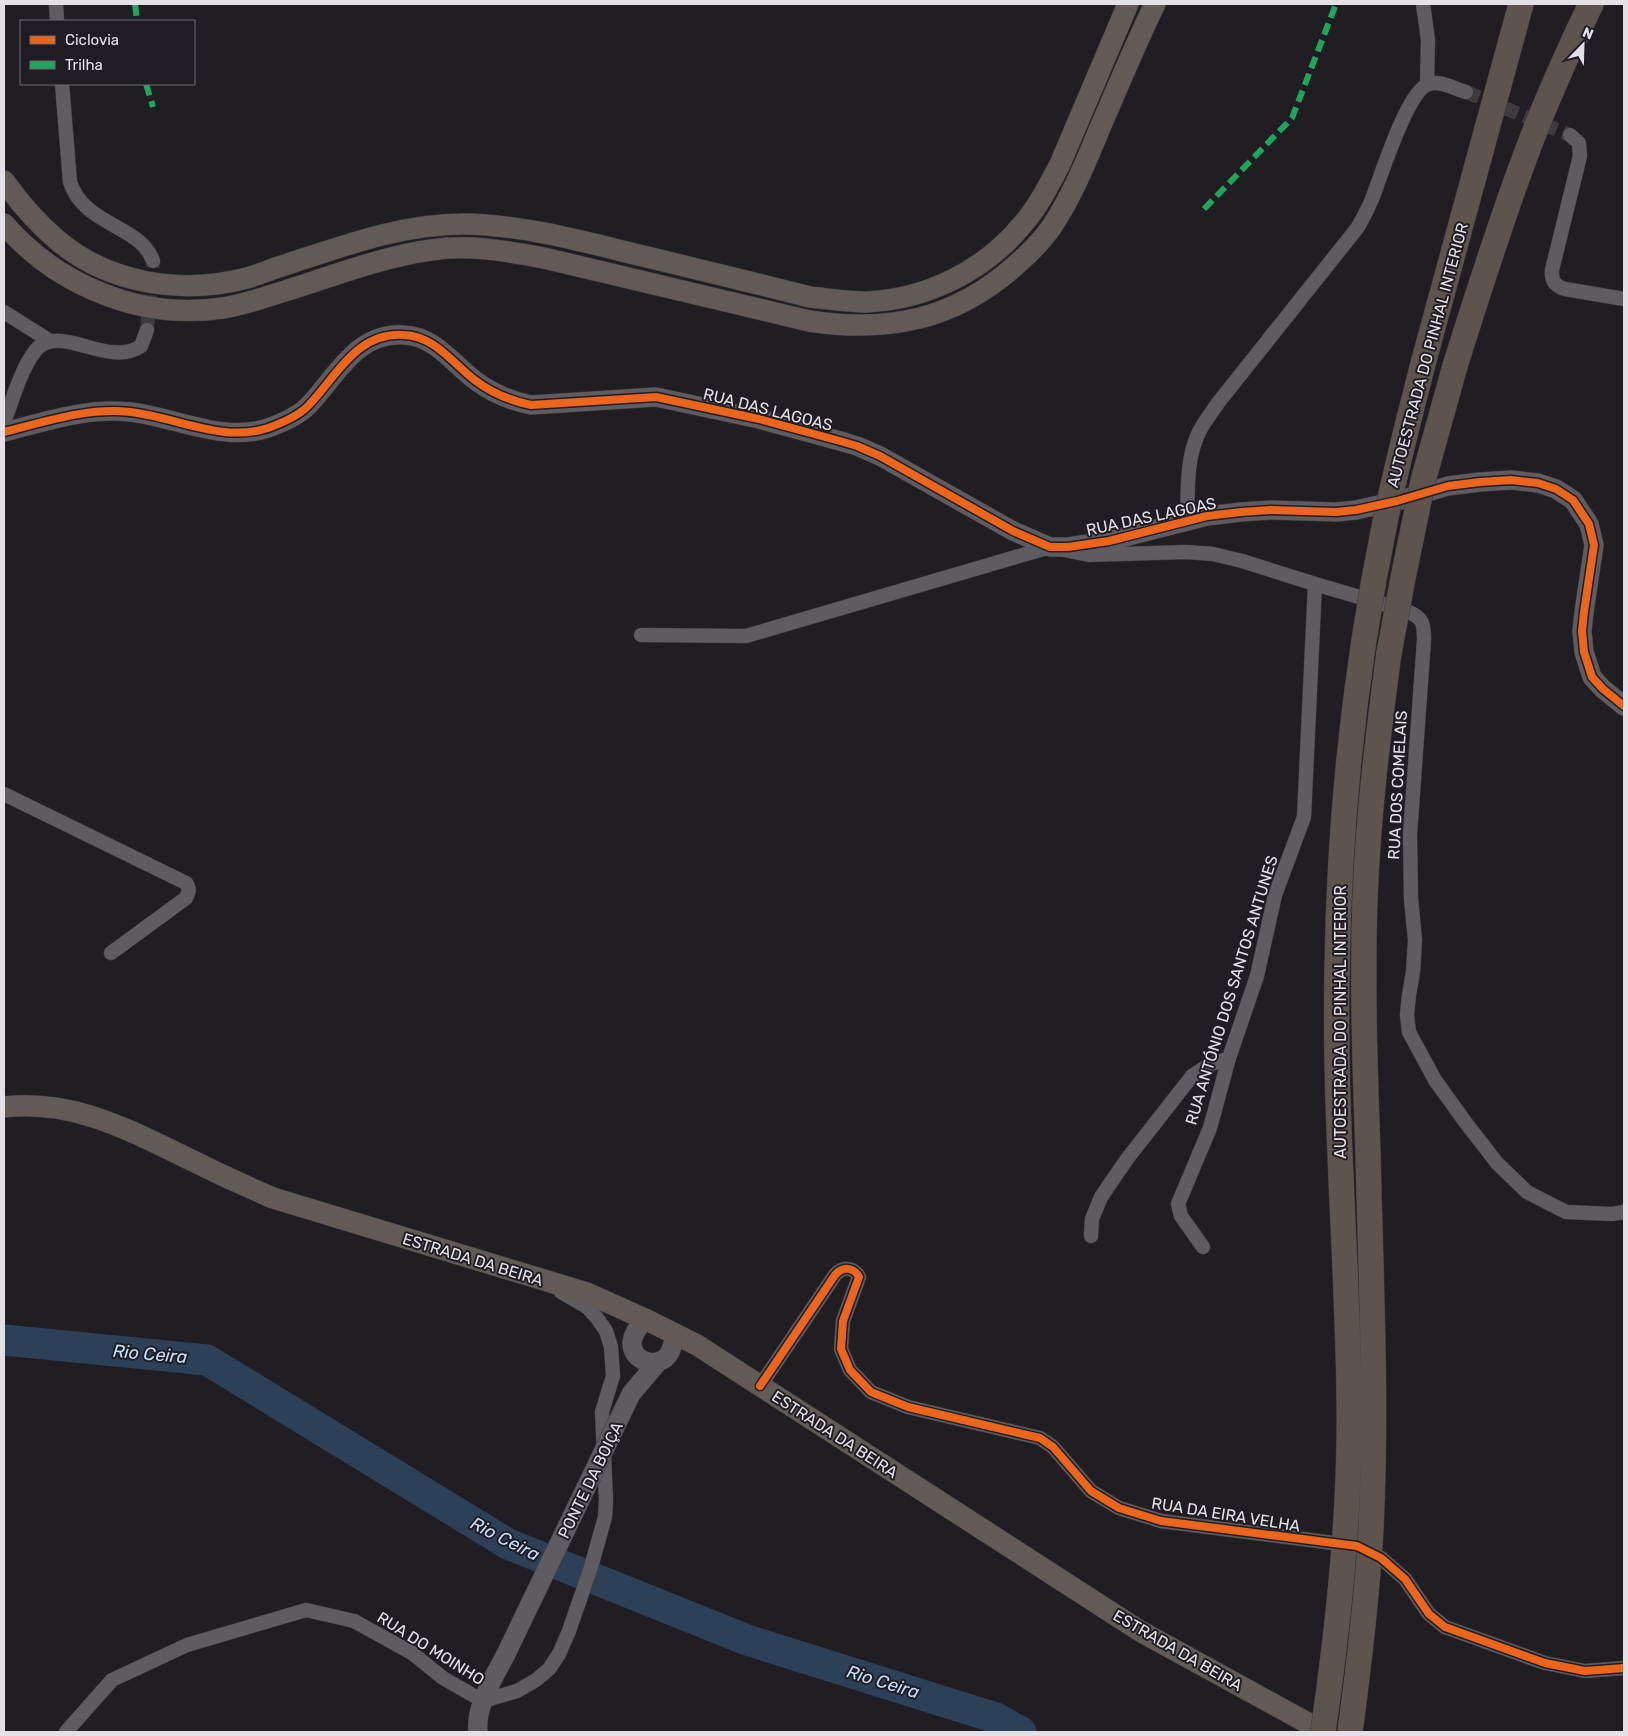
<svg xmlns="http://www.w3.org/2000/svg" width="1628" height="1736" font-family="Rubik,sans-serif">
<rect width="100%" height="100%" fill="#201e22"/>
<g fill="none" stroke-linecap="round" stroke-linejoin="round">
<polyline stroke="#2c4158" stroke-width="31" points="4,1340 207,1360 508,1544 747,1640 996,1718 1021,1732"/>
<g stroke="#3d3b3f" stroke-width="14" stroke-dasharray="14 7" stroke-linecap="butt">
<polyline points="1466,92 1570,135"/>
<polyline points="147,330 153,261"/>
</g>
<defs>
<g id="street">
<polyline points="56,4 57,21"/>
<polyline points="1423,4 1428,40 1427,84"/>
<path d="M 62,84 L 70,182 C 84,226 141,225 153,261"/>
<path d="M 1570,135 L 1579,143 L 1580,156 L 1552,270 C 1551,280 1555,286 1565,289 L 1624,299"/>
<polyline points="4,312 50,341"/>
<path d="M 4,422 C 13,399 20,371 35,351 C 59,321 107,369 141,346 L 147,330"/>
<path d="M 1187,521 C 1188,492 1186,458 1199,432 C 1204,422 1212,412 1218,403 L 1358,227 C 1363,218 1368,209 1372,199 C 1381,177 1407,90 1429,84 C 1440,80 1455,89 1466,92"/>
<path d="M 641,635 L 746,636 L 1050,547 L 1089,555 L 1186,552 L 1213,554 L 1242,561 L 1315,584 L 1407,611 C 1423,618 1424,623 1424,640 L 1410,835 L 1411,899 L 1415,940 L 1413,972 L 1409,995 L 1407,1015 L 1409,1032 L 1435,1080 L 1466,1123 L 1497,1163 L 1527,1192 L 1566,1212 L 1612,1214 L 1624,1212"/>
<path d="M 4,794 L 186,883 C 190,889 189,892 186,898 L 111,953"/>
<polyline points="1091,1236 1092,1219 1101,1197 1127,1159 1192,1076 1209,1065 1229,1058"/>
<polyline points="1203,1247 1181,1216 1178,1204 1210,1128 1229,1058 1257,976 1275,895 1304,817 1315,584"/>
<path d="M 760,1386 L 835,1275 C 842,1267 853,1266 859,1277 L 843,1321 L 841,1349 L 850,1370 L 871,1392 L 908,1407 L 1040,1438 L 1053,1447 L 1091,1491 L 1119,1508 L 1161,1521 L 1357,1546 L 1381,1558 L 1405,1579 L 1429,1614 L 1445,1627 L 1545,1663 L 1585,1671 L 1624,1668"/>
<polyline points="66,1732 112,1680 187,1645 306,1610 354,1621 412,1653 443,1678 483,1701 517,1691 536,1680 549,1669 559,1654 569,1631 591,1567 605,1517 606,1499 602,1412 613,1376 611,1347 606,1331 597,1318 587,1307 561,1292"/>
</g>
<g id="secondary">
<path d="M 4,432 C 44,422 88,407 130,412 C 176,417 222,443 268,428 C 282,423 298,416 308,406 C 337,376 356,332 404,335 C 435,336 453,364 476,381 C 492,393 512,401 531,405 L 656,397 L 759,419 L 840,441 L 857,446 L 880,456 L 1013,531 L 1050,547 L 1068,547 L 1109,541 L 1207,516 L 1241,512 L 1271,510 L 1336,512 L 1356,510 L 1397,501 L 1448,486 L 1480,482 L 1511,480 L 1538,483 L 1556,489 L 1573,500 L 1589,524 L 1594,545 L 1584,612 L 1582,631 L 1584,652 L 1592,677 L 1603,689 L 1624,706"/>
<path d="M 645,1319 C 640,1326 633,1332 632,1342 C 631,1363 661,1370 670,1352 C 673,1346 674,1339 675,1333"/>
<polyline points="631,1394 658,1362"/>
<path d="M 478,1732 C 475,1705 495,1676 507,1652"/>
</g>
<g id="primary">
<path d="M 4,181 C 19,202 36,222 56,239 C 108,284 182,295 247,278 C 261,274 274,268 288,264 C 346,245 402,224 464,224 C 521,225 575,239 630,253 C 690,267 750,282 810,297 C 829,299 848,302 867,302 C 927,299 984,271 1022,225 C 1038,207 1049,185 1060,164 L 1128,4"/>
<path d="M 4,224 C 31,255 63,278 101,293 C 140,309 182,314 223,308 C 244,305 265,297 285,291 C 333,276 381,257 431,250 C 468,244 507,251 544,258 L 809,321 C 888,333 955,320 1016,265 C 1031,252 1046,237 1056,220 C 1073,193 1085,164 1097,135 C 1116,91 1134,47 1155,4"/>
<path d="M 4,1107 C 73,1099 129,1130 189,1159 C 217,1173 245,1186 273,1198 L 587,1293 L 645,1319 L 697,1345 L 1140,1631 L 1324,1732"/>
</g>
<g id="highway">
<polyline points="1424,360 1521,4"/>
<path d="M 1455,366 C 1477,296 1499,226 1525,157 C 1544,105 1567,54 1591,4"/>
<path d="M 1368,1154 C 1365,1069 1362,984 1365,899 C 1368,817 1378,735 1389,653"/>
</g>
</defs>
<use href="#street" stroke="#3d3b3f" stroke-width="15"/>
<use href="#secondary" stroke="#3d3b3f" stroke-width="20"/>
<use href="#primary" stroke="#3d3b3f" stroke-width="22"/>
<use href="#highway" stroke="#3d3b3f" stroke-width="26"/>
<use href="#street" stroke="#5e5c60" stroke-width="14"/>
<use href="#secondary" stroke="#5e5c60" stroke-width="19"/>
<use href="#primary" stroke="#615a56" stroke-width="21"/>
<use href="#highway" stroke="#5c544d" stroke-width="25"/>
<defs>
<polyline id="secondary-bridge" points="507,1652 631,1394"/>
<g id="highway-bridge">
<polyline points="1389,653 1403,578 1423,481 1455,366"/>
<path d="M 1323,1732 C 1339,1620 1351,1507 1349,1393 C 1347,1252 1334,1111 1337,970 C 1339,820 1355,669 1385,522 C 1396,468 1410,414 1424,360"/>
<path d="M 1350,1732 C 1359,1665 1367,1597 1371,1529 C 1377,1404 1371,1279 1368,1154"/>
</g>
</defs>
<use href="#secondary-bridge" stroke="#3d3b3f" stroke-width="20" stroke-linecap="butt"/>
<use href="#highway-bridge" stroke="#3d3b3f" stroke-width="26" stroke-linecap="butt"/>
<use href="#secondary-bridge" stroke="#5e5c60" stroke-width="19"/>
<use href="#highway-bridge" stroke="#5c544d" stroke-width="25"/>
<g stroke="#20a55d" stroke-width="6" stroke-dasharray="12 6" stroke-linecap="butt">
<polyline points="135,4 137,21"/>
<polyline points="146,84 153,107"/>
<polyline points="1204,209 1292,118 1336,4"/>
</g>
<defs>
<g id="cycleway">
<path d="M 4,432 C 44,422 88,407 130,412 C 176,417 222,443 268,428 C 282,423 298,416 308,406 C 337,376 356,332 404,335 C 435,336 453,364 476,381 C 492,393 512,401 531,405 L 656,397 L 759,419 L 840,441 L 857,446 L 880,456 L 1013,531 L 1050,547 L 1068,547 L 1109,541 L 1207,516 L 1241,512 L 1271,510 L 1336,512 L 1356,510 L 1397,501 L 1448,486 L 1480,482 L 1511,480 L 1538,483 L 1556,489 L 1573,500 L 1589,524 L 1594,545 L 1584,612 L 1582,631 L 1584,652 L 1592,677 L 1603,689 L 1624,706"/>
<path d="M 760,1386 L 835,1275 C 842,1267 853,1266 859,1277 L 843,1321 L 841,1349 L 850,1370 L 871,1392 L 908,1407 L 1040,1438 L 1053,1447 L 1091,1491 L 1119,1508 L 1161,1521 L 1357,1546 L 1381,1558 L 1405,1579 L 1429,1614 L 1445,1627 L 1545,1663 L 1585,1671 L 1624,1668"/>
</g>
</defs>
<use href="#cycleway" stroke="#201c24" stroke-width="11"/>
<use href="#cycleway" stroke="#eb651d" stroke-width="8"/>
</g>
<g text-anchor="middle" stroke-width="4" stroke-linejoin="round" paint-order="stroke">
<g font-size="16" fill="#e3e1e6" stroke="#201c24">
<text transform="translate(1427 355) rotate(-75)" y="6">AUTOESTRADA DO PINHAL INTERIOR</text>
<text transform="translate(768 409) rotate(14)" y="6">RUA DAS LAGOAS</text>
<text transform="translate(1151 516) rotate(-12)" y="6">RUA DAS LAGOAS</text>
<text transform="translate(1397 785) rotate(-87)" y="6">RUA DOS COMELAIS</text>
<text transform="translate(1231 990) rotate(-73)" y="6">RUA ANTÓNIO DOS SANTOS ANTUNES</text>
<text transform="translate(1340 1022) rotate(-90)" y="6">AUTOESTRADA DO PINHAL INTERIOR</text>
<text transform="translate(473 1259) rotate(17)" y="6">ESTRADA DA BEIRA</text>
<text transform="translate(835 1434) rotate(33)" y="6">ESTRADA DA BEIRA</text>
<text transform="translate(590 1480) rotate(-64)" y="6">PONTE DA BOIÇA</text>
<text transform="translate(1226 1514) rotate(9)" y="6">RUA DA EIRA VELHA</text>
<text transform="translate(431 1648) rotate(32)" y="6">RUA DO MOINHO</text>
<text transform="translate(1178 1650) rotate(30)" y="6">ESTRADA DA BEIRA</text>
</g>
<g font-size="18" font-style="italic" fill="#c3dffb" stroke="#201c24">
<text transform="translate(150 1354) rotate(5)" y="6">Rio Ceira</text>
<text transform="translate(505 1539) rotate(27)" y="6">Rio Ceira</text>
<text transform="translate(883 1682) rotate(17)" y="6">Rio Ceira</text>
</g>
</g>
<rect width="1628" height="1736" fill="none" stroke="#e3e1e6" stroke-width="10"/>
<rect x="20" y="20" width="175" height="65" fill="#201c24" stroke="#6e6b72"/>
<rect x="30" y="36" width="25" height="8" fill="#eb651d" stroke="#6e6b72"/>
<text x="65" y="45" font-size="15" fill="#e3e1e6">Ciclovia</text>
<rect x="30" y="61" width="25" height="8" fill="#20a55d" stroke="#6e6b72"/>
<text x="65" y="70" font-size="15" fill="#e3e1e6">Trilha</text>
<g transform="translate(1583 45) rotate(23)" stroke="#201c24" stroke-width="4" paint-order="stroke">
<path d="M0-4L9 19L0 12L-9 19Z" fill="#e3e1e6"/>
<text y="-8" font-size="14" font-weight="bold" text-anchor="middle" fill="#e3e1e6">N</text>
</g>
</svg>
